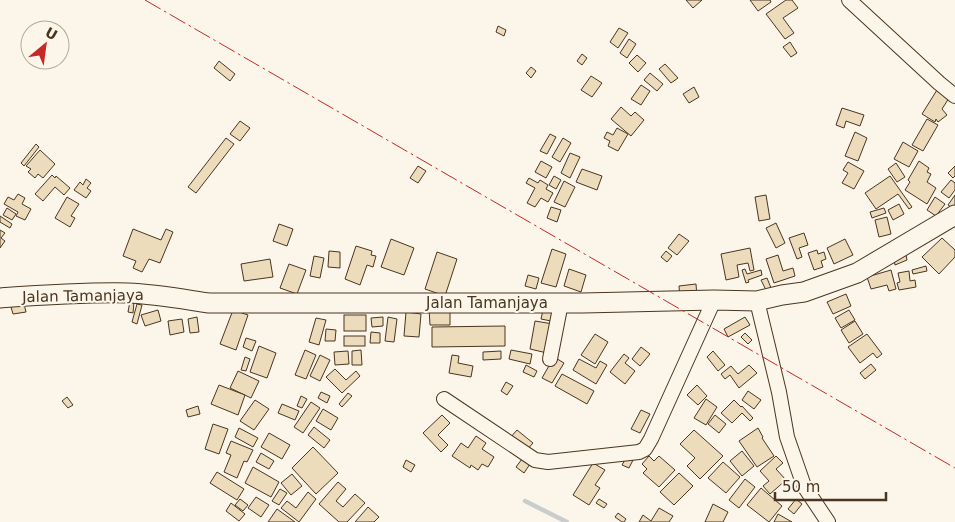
<svg xmlns="http://www.w3.org/2000/svg" width="955" height="522" font-family="'DejaVu Sans',sans-serif">
<rect width="100%" height="100%" fill="#fbf6e9"/>
<g fill="none" stroke-linecap="round" stroke-linejoin="round">
<polyline stroke="#c9cecd" stroke-width="4.5" points="525,501 567,522"/>
</g>
<g fill="#ecdcbc" stroke="#4a3520">
<polygon points="686,0 702,0 693,8"/>
<polygon points="750,0 770,0 771,2 758,11"/>
<polygon points="786,0 792,0 798,8 783,18 794,33 785,39 766,14"/>
<polygon points="498,26 506,30 504,36 496,32"/>
<polygon points="619,28 628,33 618,48 610,42"/>
<polygon points="629,39 636,44 627,58 620,53"/>
<polygon points="790,42 797,53 791,57 783,47"/>
<polygon points="582,54 587,58 582,65 577,61"/>
<polygon points="637,55 646,63 638,72 629,63"/>
<polygon points="219,61 235,74 230,81 214,68"/>
<polygon points="665,64 678,78 671,83 659,69"/>
<polygon points="531,67 536,71 531,78 526,73"/>
<polygon points="650,73 663,84 657,91 644,80"/>
<polygon points="591,76 602,83 592,97 581,90"/>
<polygon points="641,85 650,91 641,105 631,99"/>
<polygon points="694,87 699,97 689,103 683,94"/>
<polygon points="937,90 949,98 942,109 947,115 938,122 936,119 935,122 922,114"/>
<polygon points="621,107 631,116 635,112 644,120 631,136 611,119"/>
<polygon points="842,108 864,115 860,126 846,121 844,128 836,125"/>
<polygon points="927,119 938,125 923,151 912,145"/>
<polygon points="240,121 250,128 240,141 230,134"/>
<polygon points="617,128 628,134 618,151 608,146 610,141 604,138 607,132 613,135"/>
<polygon points="855,132 867,138 858,161 845,156"/>
<polygon points="550,134 556,137 547,154 540,151"/>
<polygon points="226,138 234,144 196,193 188,187"/>
<polygon points="563,138 571,143 560,162 552,157"/>
<polygon points="903,142 918,151 909,167 894,159"/>
<polygon points="36,144 39,147 24,166 21,163"/>
<polygon points="40,150 55,164 43,178 38,174 35,178 28,172 31,169 26,166"/>
<polygon points="570,153 580,157 570,178 561,173"/>
<polygon points="541,161 552,167 546,178 535,172"/>
<polygon points="919,161 929,168 927,172 931,174 927,182 936,188 927,204 905,190 910,182 908,180"/>
<polygon points="848,162 864,171 854,189 842,183 848,173 843,170"/>
<polygon points="896,163 905,177 897,182 888,169"/>
<polygon points="418,166 426,171 418,183 410,178"/>
<polygon points="955,166 955,176 953,178 948,173"/>
<polygon points="582,169 602,176 597,190 576,182"/>
<polygon points="52,175 55,178 56,176 70,188 64,195 55,187 43,201 35,194"/>
<polygon points="554,176 561,180 556,189 549,185"/>
<polygon points="890,176 912,207 909,209 898,194 876,209 865,193"/>
<polygon points="529,178 538,183 540,180 548,185 546,189 553,193 548,202 541,198 535,207 527,203 535,188 526,183"/>
<polygon points="86,179 91,183 87,188 91,191 86,198 74,190 80,182 83,185"/>
<polygon points="951,180 955,183 955,190 949,198 941,192"/>
<polygon points="564,181 575,187 565,207 554,202"/>
<polygon points="18,194 25,198 22,204 31,209 25,220 16,216 18,212 4,204 8,197 14,200"/>
<polygon points="766,195 770,219 759,221 755,197"/>
<polygon points="955,195 955,210 948,205"/>
<polygon points="67,197 79,204 71,216 75,218 70,227 55,218"/>
<polygon points="935,197 945,204 936,216 927,210"/>
<polygon points="899,204 904,214 893,220 888,210"/>
<polygon points="551,207 561,210 557,222 547,218"/>
<polygon points="7,208 16,214 12,220 3,215"/>
<polygon points="884,208 886,213 872,218 870,212"/>
<polygon points="0,216 12,224 10,228 0,222"/>
<polygon points="887,217 891,234 879,237 875,220"/>
<polygon points="776,223 785,243 776,248 766,228"/>
<polygon points="279,224 293,229 287,246 273,241"/>
<polygon points="133,229 161,240 166,229 173,232 160,263 149,259 142,272 133,268 136,261 123,256"/>
<polygon points="0,230 5,233 1,238 5,241 0,248"/>
<polygon points="804,233 808,245 799,248 802,257 797,259 789,238"/>
<polygon points="679,234 689,241 677,255 668,248"/>
<polygon points="942,238 955,250 955,257 939,274 922,257"/>
<polygon points="391,239 414,248 404,275 381,267"/>
<polygon points="845,239 853,255 834,264 827,248"/>
<polygon points="356,246 372,251 371,255 376,256 373,267 367,265 360,285 345,279"/>
<polygon points="750,248 754,270 750,271 748,263 737,265 739,277 726,280 721,254"/>
<polygon points="552,249 566,254 556,287 541,283"/>
<polygon points="817,250 818,254 824,252 826,259 821,261 823,267 814,270 808,253"/>
<polygon points="329,251 340,252 340,268 328,267"/>
<polygon points="666,251 672,256 667,262 661,257"/>
<polygon points="437,252 457,259 445,296 425,289"/>
<polygon points="778,255 783,271 793,268 795,276 774,283 766,259"/>
<polygon points="906,255 907,260 895,265 894,260"/>
<polygon points="314,256 324,258 320,278 310,276"/>
<polygon points="270,259 273,277 244,281 241,264"/>
<polygon points="289,264 306,270 297,294 280,288"/>
<polygon points="926,266 927,271 913,274 912,270"/>
<polygon points="569,269 586,275 581,292 564,286"/>
<polygon points="745,269 747,274 761,270 762,275 748,280 749,282 746,283 742,270"/>
<polygon points="891,270 896,289 889,291 887,285 871,289 867,277"/>
<polygon points="909,271 910,281 915,280 916,287 899,290 897,283 900,282 898,273"/>
<polygon points="528,275 539,278 536,289 525,286"/>
<polygon points="767,278 771,288 766,290 761,280"/>
<polygon points="696,284 697,297 680,299 679,286"/>
<polygon points="846,294 851,306 833,314 827,302"/>
<polygon points="130,301 134,302 133,313 128,312"/>
<polygon points="24,304 26,312 13,314 11,307"/>
<polygon points="137,304 142,305 137,324 132,322"/>
<polygon points="429,308 450,308 450,325 430,325"/>
<polygon points="158,310 161,321 145,326 141,315"/>
<polygon points="233,310 248,315 236,350 220,344"/>
<polygon points="543,310 553,313 551,321 541,319"/>
<polygon points="849,310 855,320 841,328 835,318"/>
<polygon points="406,312 421,314 419,337 404,336"/>
<rect x="344" y="315" width="22" height="16"/>
<polygon points="197,317 199,332 190,333 188,319"/>
<polygon points="383,317 383,326 372,327 371,318"/>
<polygon points="388,317 397,319 394,342 385,341"/>
<polygon points="745,317 750,325 728,337 724,329"/>
<polygon points="316,318 326,320 319,345 309,342"/>
<polygon points="182,319 184,332 170,335 168,321"/>
<polygon points="535,321 553,324 547,353 530,349"/>
<polygon points="855,321 863,334 849,343 841,330"/>
<polygon points="505,326 505,346 432,347 432,327"/>
<polygon points="326,329 336,330 335,341 325,341"/>
<polygon points="371,332 380,333 380,343 370,343"/>
<polygon points="745,333 752,340 748,344 741,337"/>
<polygon points="595,334 608,342 595,364 581,355"/>
<polygon points="867,334 882,354 877,358 873,353 860,363 848,347"/>
<rect x="344" y="336" width="21" height="10"/>
<polygon points="246,338 256,341 252,351 243,347"/>
<polygon points="259,346 276,353 267,378 250,372"/>
<polygon points="641,347 650,354 640,366 632,359"/>
<polygon points="305,350 316,355 306,379 295,375"/>
<polygon points="361,350 362,365 352,365 352,351"/>
<polygon points="511,350 532,354 530,364 509,359"/>
<polygon points="348,351 349,364 335,365 334,352"/>
<polygon points="501,351 501,359 483,360 483,352"/>
<polygon points="713,351 725,365 718,371 707,357"/>
<polygon points="624,354 629,358 625,363 635,371 625,384 610,372"/>
<polygon points="320,355 330,360 320,381 310,376"/>
<polygon points="452,355 459,356 458,363 473,366 471,377 449,373"/>
<polygon points="245,357 250,359 246,371 241,370"/>
<polygon points="554,357 564,363 552,383 542,378"/>
<polygon points="579,359 596,368 600,361 607,365 596,384 573,370"/>
<polygon points="871,364 876,370 865,379 860,373"/>
<polygon points="526,365 537,371 534,377 523,372"/>
<polygon points="749,365 757,373 739,388 730,375 725,379 721,374 731,366 738,374"/>
<polygon points="335,369 346,380 356,371 360,376 342,393 326,377"/>
<polygon points="238,371 259,381 251,398 230,388"/>
<polygon points="562,374 594,391 587,404 555,386"/>
<polygon points="506,382 513,386 507,395 501,391"/>
<polygon points="219,385 245,395 238,415 211,404"/>
<polygon points="697,385 707,396 698,405 687,395"/>
<polygon points="748,391 761,400 754,409 742,400"/>
<polygon points="321,392 330,396 327,403 318,398"/>
<polygon points="348,393 352,396 342,407 339,404"/>
<polygon points="301,396 307,399 302,408 297,406"/>
<polygon points="67,397 73,405 68,408 62,401"/>
<polygon points="706,399 717,407 706,425 694,418"/>
<polygon points="255,400 269,409 254,430 240,421"/>
<polygon points="734,400 741,407 742,406 753,418 750,421 742,413 732,423 721,413"/>
<polygon points="311,402 320,408 303,433 294,427"/>
<polygon points="282,404 299,411 295,420 278,413"/>
<polygon points="198,406 200,414 188,417 186,410"/>
<polygon points="323,409 338,418 331,430 316,421"/>
<polygon points="641,410 650,414 640,433 631,429"/>
<polygon points="442,415 450,423 438,435 448,445 441,452 423,433"/>
<polygon points="715,415 726,424 719,433 708,424"/>
<polygon points="213,424 228,429 219,454 205,449"/>
<polygon points="314,427 330,440 324,448 308,435"/>
<polygon points="239,428 258,438 253,447 235,437"/>
<polygon points="758,428 763,437 762,438 774,456 757,467 739,441"/>
<polygon points="517,430 533,443 526,451 510,438"/>
<polygon points="694,430 723,456 700,479 687,466 695,458 680,444"/>
<polygon points="269,433 290,445 282,459 261,447"/>
<polygon points="476,436 486,443 482,449 494,457 488,467 482,464 478,470 471,465 470,468 452,456 461,443 468,448"/>
<polygon points="231,441 253,450 247,462 244,461 237,478 224,472 231,455 226,453"/>
<polygon points="313,447 338,473 316,494 292,468"/>
<polygon points="742,451 754,466 742,476 730,461"/>
<polygon points="261,453 274,461 269,469 256,462"/>
<polygon points="525,455 532,461 524,473 516,467"/>
<polygon points="627,456 633,460 629,468 622,465"/>
<polygon points="649,456 654,461 659,456 675,470 659,487 643,473 647,469 642,464"/>
<polygon points="776,456 783,463 776,469 786,480 770,494 763,486 769,481 760,471"/>
<polygon points="406,460 415,465 411,472 403,467"/>
<polygon points="723,462 740,477 726,493 708,478"/>
<polygon points="593,463 605,470 595,485 600,488 589,505 573,495"/>
<polygon points="253,467 279,482 271,497 245,483"/>
<polygon points="217,472 244,489 237,500 210,483"/>
<polygon points="679,473 693,486 674,505 660,492"/>
<polygon points="292,474 302,486 291,495 281,483"/>
<polygon points="745,479 755,487 739,508 729,500"/>
<polygon points="338,482 346,489 336,501 343,507 355,494 365,503 347,522 339,522 319,504"/>
<polygon points="761,488 782,506 769,522 747,505"/>
<polygon points="280,489 287,493 279,505 272,501"/>
<polygon points="308,492 316,499 299,522 281,508 287,501 296,508"/>
<polygon points="256,497 269,505 261,517 248,508"/>
<polygon points="240,499 248,505 243,511 235,505"/>
<polygon points="599,499 607,504 604,508 596,503"/>
<polygon points="796,499 802,504 794,514 788,509"/>
<polygon points="231,503 245,514 239,521 226,511"/>
<polygon points="713,504 728,512 723,522 705,522"/>
<polygon points="368,507 379,517 374,522 355,522"/>
<polygon points="659,508 673,516 669,522 639,522 643,515 651,521"/>
<polygon points="277,509 295,522 268,522"/>
<polygon points="618,513 626,519 624,522 622,522 615,517"/>
<polygon points="778,514 792,522 774,522"/>
</g>
<g fill="none" stroke-linecap="round" stroke-linejoin="round">
<defs>
<g id="street">
<polyline points="849,0 939,83 955,96"/>
<polyline points="757,301 779,392 787,437 804,486 828,522"/>
<polyline points="550,359 561,303"/>
<polyline points="444,399 535,460 548,462 639,452 645,449 651,439 714,300"/>
</g>
<path id="secondary" d="M 0,298 C 43,295 85,292 128,293 C 155,294 182,299 209,303 L 583,303 L 714,300 L 757,301 L 782,295 L 804,292 L 857,273 L 955,215"/>
</defs>
<use href="#street" stroke="#4a3520" stroke-width="16"/>
<use href="#secondary" stroke="#4a3520" stroke-width="21"/>
<use href="#street" stroke="#fbf6e9" stroke-width="14"/>
<use href="#secondary" stroke="#fbf6e9" stroke-width="19"/>
<polyline stroke="#c62828" stroke-width="1" stroke-dasharray="18 4 2.5 4" stroke-linecap="butt" points="145,0 955,468"/>
</g>
<g text-anchor="middle" stroke-width="4" stroke-linejoin="round" paint-order="stroke">
<g font-size="15" fill="#4a3520" stroke="#fbf6e9">
<text transform="translate(83 296) rotate(-1)" y="5">Jalan Tamanjaya</text>
<text x="487" y="308">Jalan Tamanjaya</text>
</g>
</g>
<g transform="translate(45 45) rotate(29)"><circle r="24" fill="#fbf6e9" stroke="#b4a999"/>
<path d="M0-4L9 19L0 12L-9 19Z" fill="#c62828"/>
<text y="-8" font-size="14" font-weight="bold" text-anchor="middle" fill="#4a3520">U</text>
</g>
<path d="M775 492v8h111v-8" fill="none" stroke="#4a3520" stroke-width="2.5"/>
<text x="782" y="492" font-size="15" fill="#4a3520" stroke="#fbf6e9" stroke-width="4" paint-order="stroke">50 m</text>
</svg>
